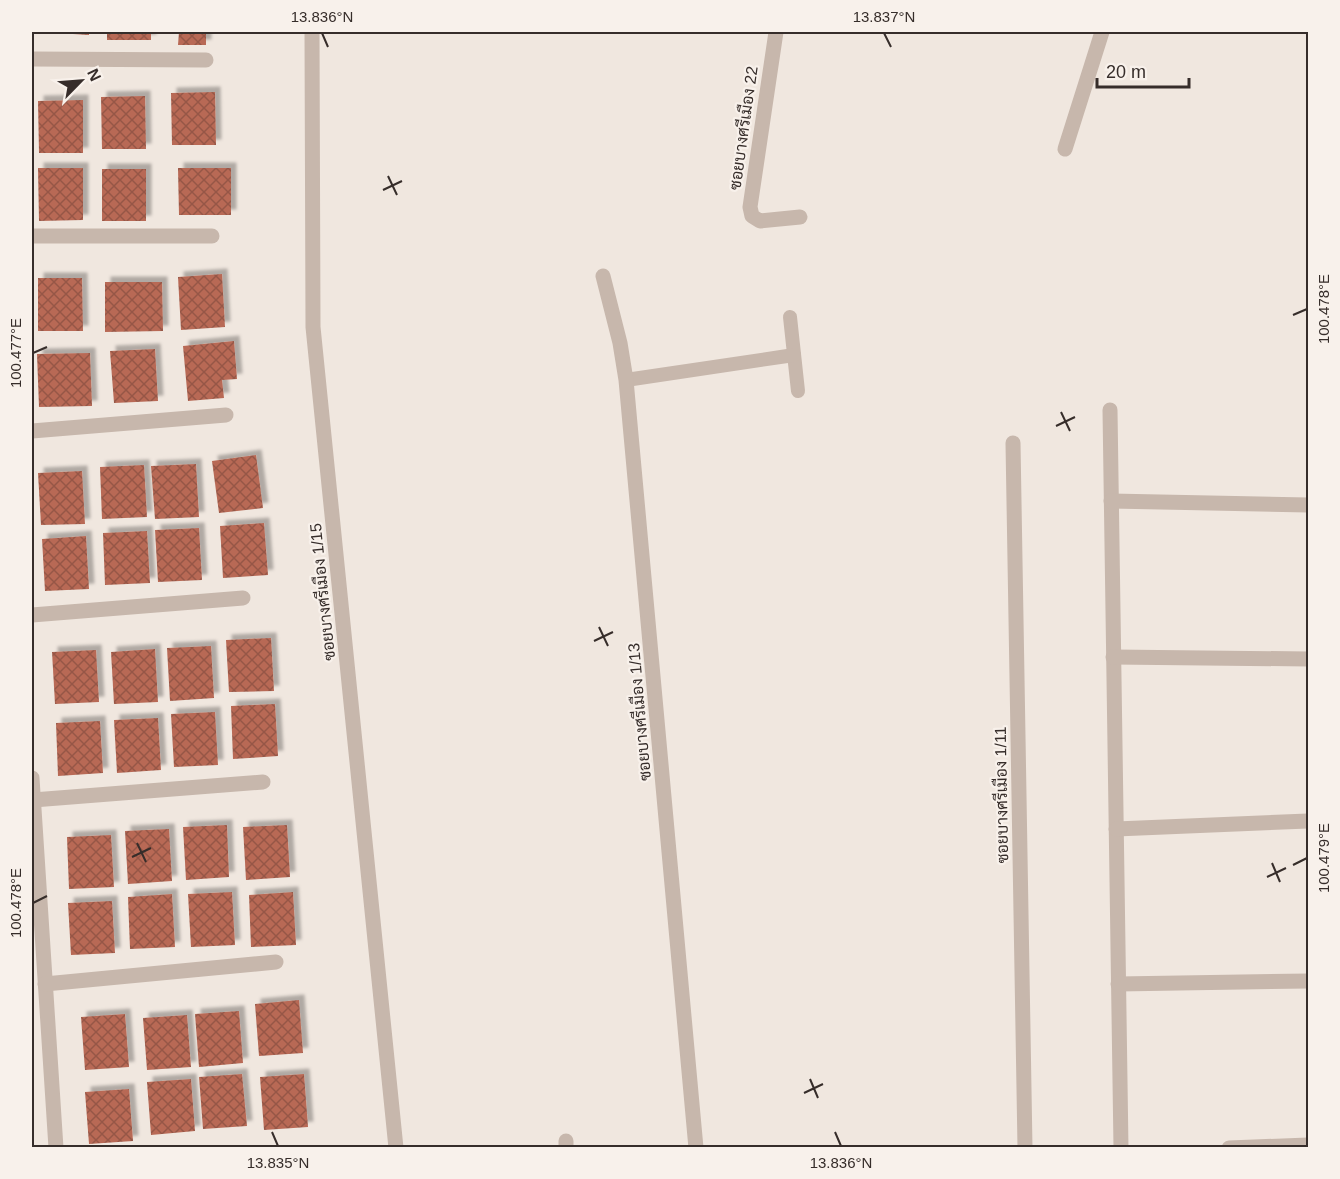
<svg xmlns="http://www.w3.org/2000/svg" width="1340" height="1179" font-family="Arial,Sarabun,sans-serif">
<defs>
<pattern id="building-cross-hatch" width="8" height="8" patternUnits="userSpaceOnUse" patternTransform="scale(1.5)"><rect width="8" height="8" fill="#b86955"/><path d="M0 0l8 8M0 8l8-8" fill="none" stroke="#965747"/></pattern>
<filter id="shadow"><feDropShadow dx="5.5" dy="-5.5" stdDeviation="1.5" flood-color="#0004"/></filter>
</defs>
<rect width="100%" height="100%" fill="#f0e7df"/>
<g fill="url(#building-cross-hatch)" filter="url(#shadow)">
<polygon points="57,32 89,32 89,35 57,33"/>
<rect x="107" y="32" width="44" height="8"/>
<polygon points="179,32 206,32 206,45 178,45"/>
<polygon points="215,92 216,145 172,145 171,93"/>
<polygon points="145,96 146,149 102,149 101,97"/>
<polygon points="83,100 83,153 39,153 38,101"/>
<polygon points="38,168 83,168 83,220 39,221"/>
<polygon points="178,168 231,168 231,215 179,215"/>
<rect x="102" y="169" width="44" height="52"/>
<polygon points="222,274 225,327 181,330 178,277"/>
<polygon points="38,278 82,278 83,331 38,331"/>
<polygon points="105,282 162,282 163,331 105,332"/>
<polygon points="234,341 237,379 222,380 224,398 188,401 183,346"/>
<polygon points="155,349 158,401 114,403 110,351"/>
<polygon points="90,353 92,406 39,407 37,354"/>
<polygon points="256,455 263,508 219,513 212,461"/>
<polygon points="196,464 199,517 155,519 151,466"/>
<polygon points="144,465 147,517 102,519 100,467"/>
<polygon points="82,471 85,524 41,525 38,473"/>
<polygon points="264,523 268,575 223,578 220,526"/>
<polygon points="199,528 202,580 158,582 155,530"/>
<polygon points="147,531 150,583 105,585 103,533"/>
<polygon points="86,536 89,589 45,591 42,539"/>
<polygon points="271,638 274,691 229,692 226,640"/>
<polygon points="211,646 214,698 170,701 167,648"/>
<polygon points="155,649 158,702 114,704 111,652"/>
<polygon points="96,650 99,702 55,704 52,652"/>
<polygon points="275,704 278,756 233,759 231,706"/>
<polygon points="215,712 218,765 174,767 171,714"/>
<polygon points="158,718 161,770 117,773 114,720"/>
<polygon points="100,721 103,773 58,776 56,723"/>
<polygon points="227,825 229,877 186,880 183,827"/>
<polygon points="287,825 290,877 246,880 243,827"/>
<polygon points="169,829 172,881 128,884 125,831"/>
<polygon points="111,835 114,887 69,889 67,837"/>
<polygon points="232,892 235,945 191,947 188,894"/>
<polygon points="293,892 296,945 251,947 249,895"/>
<polygon points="172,894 175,947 130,949 128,897"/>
<polygon points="112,901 115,953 71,955 68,903"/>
<polygon points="299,1000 303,1053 259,1056 255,1004"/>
<polygon points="239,1011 243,1063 199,1067 195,1014"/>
<polygon points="125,1014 129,1067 85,1070 81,1017"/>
<polygon points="187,1015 191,1067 147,1070 143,1018"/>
<polygon points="242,1074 247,1126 203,1129 199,1077"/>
<polygon points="304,1074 308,1127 264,1130 260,1077"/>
<polygon points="191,1079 195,1131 151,1135 147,1082"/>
<polygon points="129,1089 133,1141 89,1144 85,1092"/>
</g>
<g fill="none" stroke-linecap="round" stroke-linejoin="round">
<g stroke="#c7b7ac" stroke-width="14">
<polyline points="790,317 798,391"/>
<polyline points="626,380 794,355"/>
</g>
<g stroke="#c7b7ac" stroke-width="15">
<polyline points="312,32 313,327 396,1148"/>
<polyline points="776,32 750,207 752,216 760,221 800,217"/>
<polyline points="32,59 206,60"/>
<polyline points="1065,149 1102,32"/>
<polyline points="32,236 212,236"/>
<polyline points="603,276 620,343 626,380 696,1148"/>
<polyline points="1110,410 1121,1148"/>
<polyline points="32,431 226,415"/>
<polyline points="1013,443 1025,1148"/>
<polyline points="1111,501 1308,505"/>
<polyline points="32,615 243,598"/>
<polyline points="1113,657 1308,659"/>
<polyline points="32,778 56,1148"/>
<polyline points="33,800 263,782"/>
<polyline points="1116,829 1308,821"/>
<polyline points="45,984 276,962"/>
<polyline points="1118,984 1308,981"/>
<polyline points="566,1141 566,1148"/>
<polyline points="1229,1148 1308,1145"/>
</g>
</g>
<path fill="none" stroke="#362d2a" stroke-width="2" d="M 322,33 L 328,47M 884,33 L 891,47M 388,176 L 397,195M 383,190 L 402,181M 1293,315 L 1307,309M 33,353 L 47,347M 1061,412 L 1070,431M 1056,426 L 1075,417M 599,627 L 608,646M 594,641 L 613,632M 137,843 L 146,862M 132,857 L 151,848M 1272,863 L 1280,882M 1293,865 L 1307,858M 1267,877 L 1286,868M 33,903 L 47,896M 810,1079 L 818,1098M 804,1093 L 823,1084M 272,1132 L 278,1146M 835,1132 L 841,1146"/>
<g text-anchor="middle" stroke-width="4.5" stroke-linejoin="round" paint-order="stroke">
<g font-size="16" fill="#362d2a" stroke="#f8f1eb">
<text transform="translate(743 128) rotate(-82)" y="6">ซอยบางศรีเมือง 22</text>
<text transform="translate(322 592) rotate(-96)" y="6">ซอยบางศรีเมือง 1/15</text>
<text transform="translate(639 712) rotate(-95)" y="6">ซอยบางศรีเมือง 1/13</text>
<text transform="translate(1001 795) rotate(-91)" y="6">ซอยบางศรีเมือง 1/11</text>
</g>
</g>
<rect width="1340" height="1179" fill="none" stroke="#f8f1eb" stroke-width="66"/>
<g transform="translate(81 81) rotate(65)" stroke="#f8f1eb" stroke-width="4.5" paint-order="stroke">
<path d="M0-4.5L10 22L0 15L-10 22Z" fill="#362d2a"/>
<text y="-9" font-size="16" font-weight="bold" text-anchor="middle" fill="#362d2a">N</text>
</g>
<path d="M1097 78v9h92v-9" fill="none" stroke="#362d2a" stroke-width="3"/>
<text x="1106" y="78" font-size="18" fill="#362d2a" stroke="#f8f1eb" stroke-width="4.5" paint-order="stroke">20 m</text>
<rect x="33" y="33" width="1274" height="1113" fill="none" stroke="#362d2a" stroke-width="2"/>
<g font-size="15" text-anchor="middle" fill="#362d2a">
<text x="322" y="22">13.836°N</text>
<text x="884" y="22">13.837°N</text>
<text transform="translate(1324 309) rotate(-90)" y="5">100.478°E</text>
<text transform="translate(16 353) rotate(-90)" y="5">100.477°E</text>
<text transform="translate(1324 858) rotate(-90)" y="5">100.479°E</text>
<text transform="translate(16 903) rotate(-90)" y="5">100.478°E</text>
<text x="278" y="1168">13.835°N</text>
<text x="841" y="1168">13.836°N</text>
</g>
</svg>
